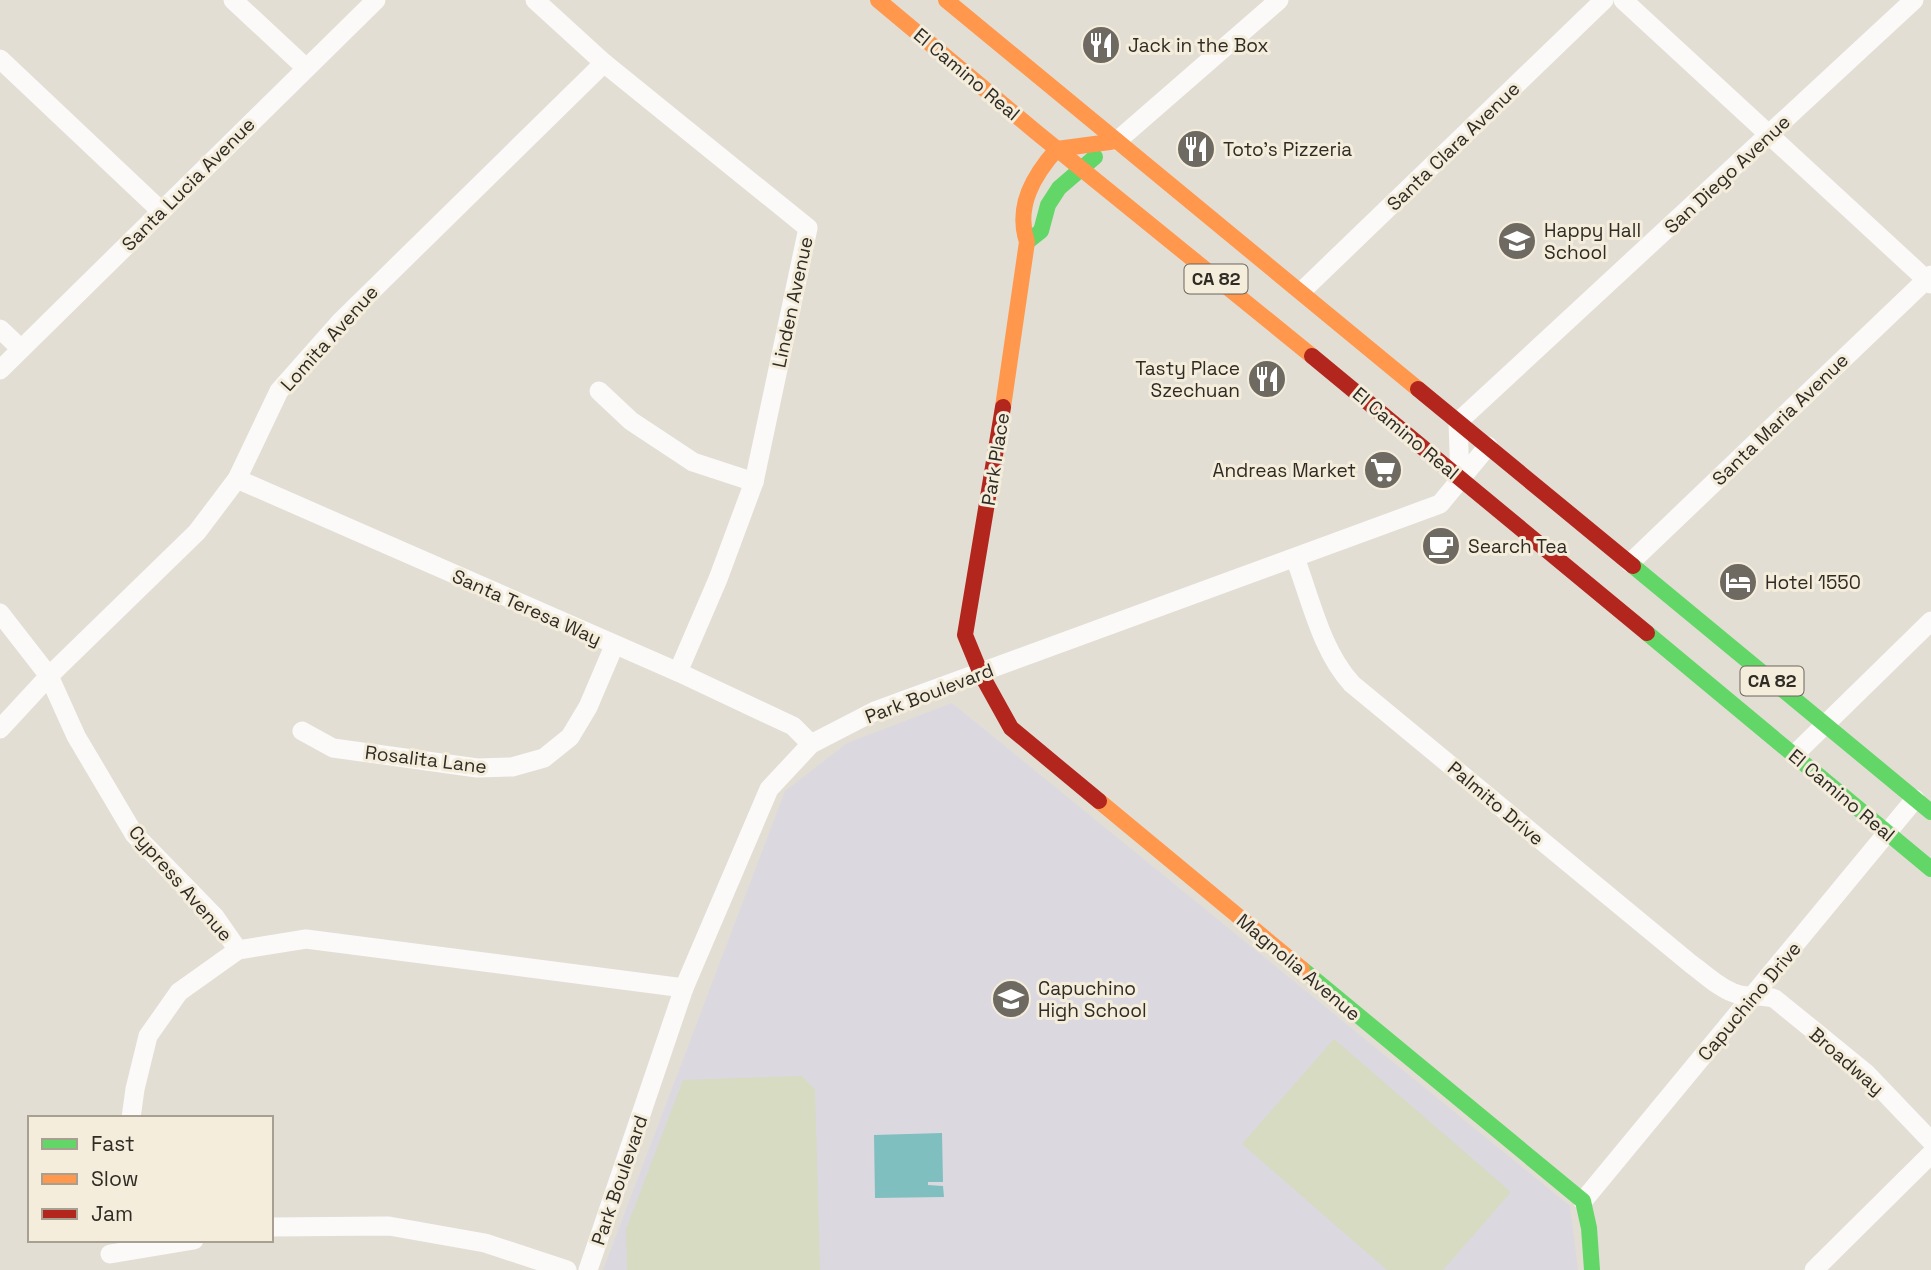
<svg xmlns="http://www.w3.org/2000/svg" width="1931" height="1270" font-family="'Space Grotesk',sans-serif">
<rect width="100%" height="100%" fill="#e2ded4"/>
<polygon fill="#dcd8e0" points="952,703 1570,1206 1578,1270 603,1270 785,791 847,743"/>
<g fill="#d6dbc1">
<polygon points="1334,1039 1511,1192 1443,1270 1387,1270 1242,1144"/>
<polygon points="802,1076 815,1089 820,1270 627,1270 626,1229 683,1080"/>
</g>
<polygon fill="#7fbfbf" points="942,1133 943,1182 928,1182 928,1185 943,1186 944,1197 875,1198 874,1135"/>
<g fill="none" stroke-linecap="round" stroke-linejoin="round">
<g stroke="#fbfaf9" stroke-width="19">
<polyline points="233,0 306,68"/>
<polyline points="535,0 604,63 808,228 754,482 718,579 678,672"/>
<polyline points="1623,0 1931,284"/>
<polyline points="0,59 161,211"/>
<polyline points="1117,141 1279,0"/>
<polyline points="1302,291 1604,0"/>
<polyline points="0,329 21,349"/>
<polyline points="0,370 376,0"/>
<polyline points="599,391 631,421 693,462 754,482"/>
<polyline points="237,479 678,672 793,726 811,744"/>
<polyline points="1460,480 1458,422 1914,0"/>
<path d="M 1295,558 C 1311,600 1321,650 1352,684 L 1691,964 C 1705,974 1721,990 1737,994 C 1750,998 1763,994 1775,999 L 1866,1073 L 1931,1141"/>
<polyline points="1630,563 1931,275"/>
<polyline points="0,613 49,676 76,736 134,834 215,917 238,950 306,939 684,988"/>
<polyline points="0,729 49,676 197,532 237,479 279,391 340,322 604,63"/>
<polyline points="302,731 333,748 477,768 512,767 544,758 570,737 588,707 614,646"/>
<polyline points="1794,755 1931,621"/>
<polyline points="131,1118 135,1089 148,1036 179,992 238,950"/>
<polyline points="1583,1201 1915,799"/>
<polyline points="271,1227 389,1226 485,1243 567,1270"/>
<polyline points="110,1254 194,1240"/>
<polyline points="588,1270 684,988 769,789 811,744 875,711 1440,504 1488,446"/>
<polyline points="1814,1270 1931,1154"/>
</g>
<g stroke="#63d668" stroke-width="16">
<polyline points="1027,242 1041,231 1048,205 1059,188 1095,157"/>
<polyline points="1633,566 1931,812"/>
<polyline points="1647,633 1931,869"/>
<polyline points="1302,969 1583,1201 1589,1228 1592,1270"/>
</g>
<g stroke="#ff974d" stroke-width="16">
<polyline points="878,0 1036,132 1312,356"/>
<polyline points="946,0 1418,389"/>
<path d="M 1003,407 L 1027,242 C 1015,206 1034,175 1057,149 L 1117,141"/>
<polyline points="1099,801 1302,969"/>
</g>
<g stroke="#b3261e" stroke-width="16">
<polyline points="1312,356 1647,633"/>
<polyline points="1418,389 1633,566"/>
<polyline points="1003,407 965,635 981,674 1011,728 1099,801"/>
</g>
</g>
<defs>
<symbol id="restaurant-disc" viewBox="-11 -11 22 22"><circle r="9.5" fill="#6e6a62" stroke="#f5eddb"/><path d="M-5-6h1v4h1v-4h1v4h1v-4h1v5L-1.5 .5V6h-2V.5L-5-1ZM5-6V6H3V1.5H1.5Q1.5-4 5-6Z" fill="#fff"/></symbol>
<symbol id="school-disc" viewBox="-11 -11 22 22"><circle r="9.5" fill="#6e6a62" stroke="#f5eddb"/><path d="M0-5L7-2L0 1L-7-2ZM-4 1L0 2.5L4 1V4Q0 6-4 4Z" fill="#fff"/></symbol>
<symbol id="supermarket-disc" viewBox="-11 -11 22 22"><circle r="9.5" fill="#6e6a62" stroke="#f5eddb"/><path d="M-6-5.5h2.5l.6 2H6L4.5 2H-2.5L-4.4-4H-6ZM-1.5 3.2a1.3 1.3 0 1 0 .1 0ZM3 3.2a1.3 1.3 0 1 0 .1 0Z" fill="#fff"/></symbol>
<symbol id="cafe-disc" viewBox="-11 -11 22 22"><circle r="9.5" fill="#6e6a62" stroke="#f5eddb"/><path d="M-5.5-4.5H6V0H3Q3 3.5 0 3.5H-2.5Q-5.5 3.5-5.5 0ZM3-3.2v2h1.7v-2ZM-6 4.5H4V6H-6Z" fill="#fff"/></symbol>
<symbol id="hotel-disc" viewBox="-11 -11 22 22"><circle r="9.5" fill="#6e6a62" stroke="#f5eddb"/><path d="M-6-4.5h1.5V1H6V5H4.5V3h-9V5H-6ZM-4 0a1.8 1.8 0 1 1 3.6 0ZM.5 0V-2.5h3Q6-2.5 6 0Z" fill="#fff"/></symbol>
</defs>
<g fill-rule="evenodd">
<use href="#restaurant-disc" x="1079" y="23" width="44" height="44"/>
<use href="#restaurant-disc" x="1174" y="127" width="44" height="44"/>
<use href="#school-disc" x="1495" y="219" width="44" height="44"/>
<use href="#restaurant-disc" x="1245" y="357" width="44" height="44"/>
<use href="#supermarket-disc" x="1361" y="448" width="44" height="44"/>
<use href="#cafe-disc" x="1419" y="524" width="44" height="44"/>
<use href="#hotel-disc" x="1716" y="560" width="44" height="44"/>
<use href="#school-disc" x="989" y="977" width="44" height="44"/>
</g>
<g text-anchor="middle" stroke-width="6" stroke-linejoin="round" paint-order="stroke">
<g fill="#f5eddb" stroke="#6a655c" stroke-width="2">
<rect x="1184.5" y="264.5" width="63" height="29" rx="5"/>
<rect x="1740.5" y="666.5" width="63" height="29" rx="5"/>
</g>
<g font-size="18" font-weight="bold" fill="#2f2b25">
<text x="1216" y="285">CA 82</text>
<text x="1772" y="687">CA 82</text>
</g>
<g font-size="19" fill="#2f2b25" stroke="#f5eddb" text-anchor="start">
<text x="1128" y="52">Jack in the Box</text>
<text x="1223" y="156">Toto's Pizzeria</text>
<text x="1544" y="237">Happy Hall<tspan x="1544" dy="22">School</tspan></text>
<text x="1240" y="375" text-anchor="end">Tasty Place<tspan x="1240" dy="22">Szechuan</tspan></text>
<text x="1356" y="477" text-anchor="end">Andreas Market</text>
<text x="1468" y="553">Search Tea</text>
<text x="1765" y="589">Hotel 1550</text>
<text x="1038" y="995">Capuchino<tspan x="1038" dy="22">High School</tspan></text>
</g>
<g font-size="19" fill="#2f2b25" stroke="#f5eddb">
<text transform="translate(967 74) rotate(40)" y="7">El Camino Real</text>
<text transform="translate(1453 146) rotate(-44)" y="7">Santa Clara Avenue</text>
<text transform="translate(1727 174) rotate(-43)" y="7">San Diego Avenue</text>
<text transform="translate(188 184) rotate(-45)" y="7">Santa Lucia Avenue</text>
<text transform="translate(792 302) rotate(-78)" y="7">Linden Avenue</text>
<text transform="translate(329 338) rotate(-48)" y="7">Lomita Avenue</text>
<text transform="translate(1780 419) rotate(-44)" y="7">Santa Maria Avenue</text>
<text transform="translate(1406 433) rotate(40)" y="7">El Camino Real</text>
<text transform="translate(995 459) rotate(-81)" y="7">Park Place</text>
<text transform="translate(527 607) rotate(24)" y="7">Santa Teresa Way</text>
<text transform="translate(929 693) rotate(-21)" y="7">Park Boulevard</text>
<text transform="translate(426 759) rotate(7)" y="7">Rosalita Lane</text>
<text transform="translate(1842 795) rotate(40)" y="7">El Camino Real</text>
<text transform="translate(1496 803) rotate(40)" y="7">Palmito Drive</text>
<text transform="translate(181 883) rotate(49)" y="7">Cypress Avenue</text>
<text transform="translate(1299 967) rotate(40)" y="7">Magnolia Avenue</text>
<text transform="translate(1749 1001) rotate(-50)" y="7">Capuchino Drive</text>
<text transform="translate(1847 1061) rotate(41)" y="7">Broadway</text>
<text transform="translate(619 1180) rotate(-71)" y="7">Park Boulevard</text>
</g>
</g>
<rect x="28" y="1116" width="245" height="126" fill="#f5eddb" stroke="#a69f92" stroke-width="2"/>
<rect x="42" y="1139" width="35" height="10" fill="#63d668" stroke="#a69f92" stroke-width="2"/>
<text x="91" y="1151" font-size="21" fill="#2f2b25">Fast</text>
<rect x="42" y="1174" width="35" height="10" fill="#ff974d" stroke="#a69f92" stroke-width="2"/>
<text x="91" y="1186" font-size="21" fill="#2f2b25">Slow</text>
<rect x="42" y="1209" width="35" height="10" fill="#b3261e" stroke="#a69f92" stroke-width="2"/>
<text x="91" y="1221" font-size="21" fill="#2f2b25">Jam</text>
</svg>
